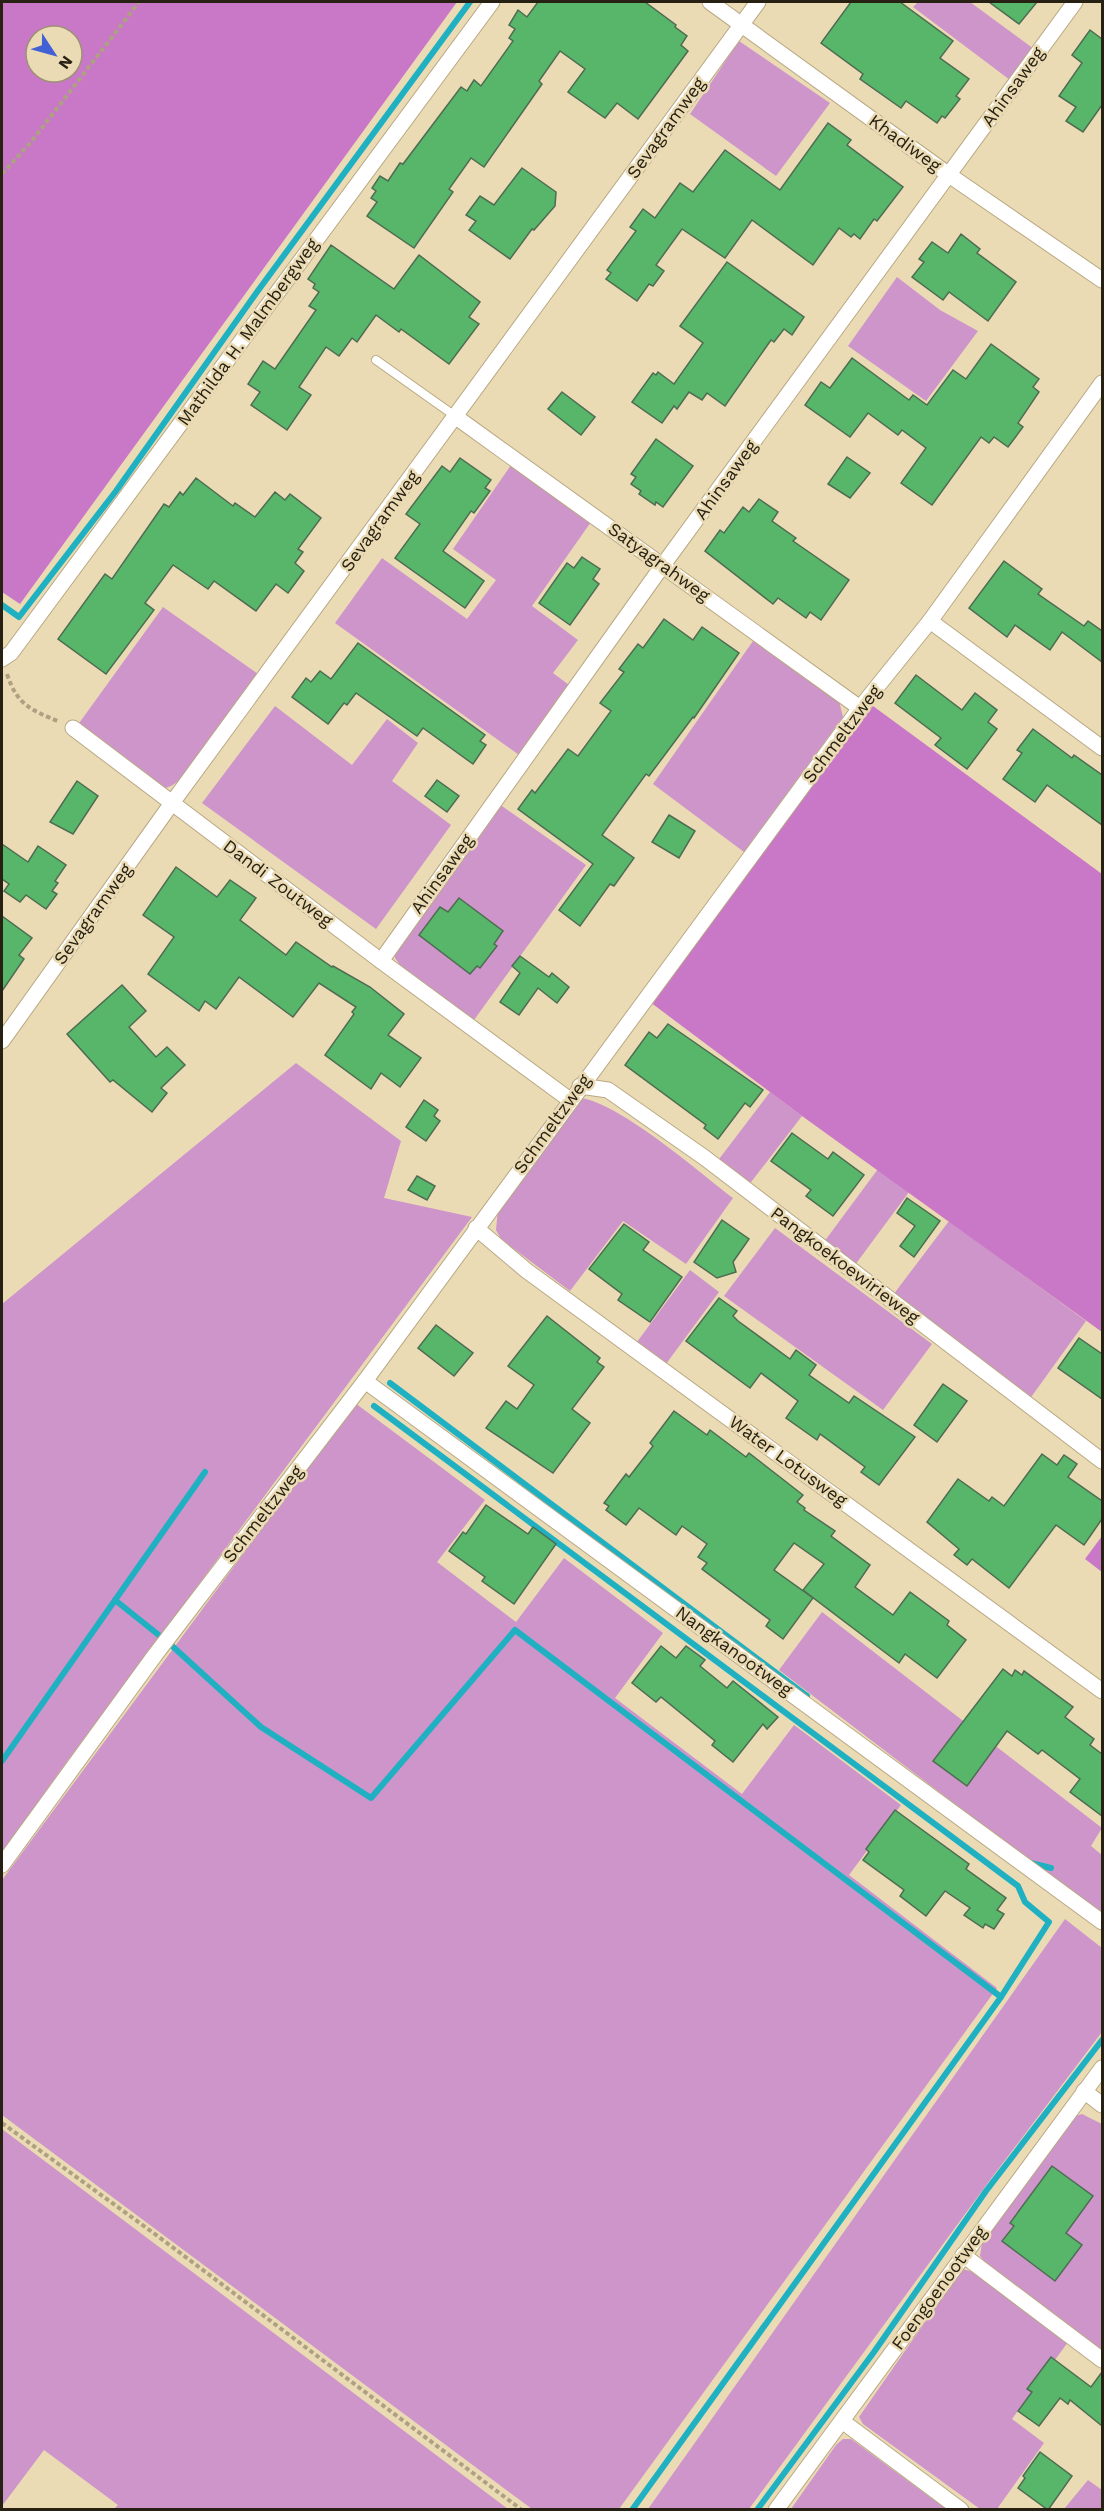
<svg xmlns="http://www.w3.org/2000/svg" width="1104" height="2511" font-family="'Work Sans',sans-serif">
<rect width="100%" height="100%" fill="#ebdbb4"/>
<g fill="#cd95ca">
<polygon points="918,2 970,2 1034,49 1010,80 913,7"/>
<polygon points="739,41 830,103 776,176 690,114"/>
<polygon points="897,277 940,310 978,331 926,401 848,346"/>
<polygon points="511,465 591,522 532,606 578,640 553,673 569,685 519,755 335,623 382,558 467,619 496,580 453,549"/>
<polygon points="163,607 258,674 182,779 171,786 163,789 77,726"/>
<polygon points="753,641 839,701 843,717 744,852 653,784"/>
<polygon points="275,706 352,765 387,719 418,743 392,781 451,825 376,929 202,803"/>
<polygon points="499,804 586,865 474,1020 400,965 395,958 395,950"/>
<polygon points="296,1063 401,1141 384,1198 472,1217 68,1760 2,1853 2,1304"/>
<polygon points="770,1092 802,1116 745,1190 713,1167"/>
<path d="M 581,1098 C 621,1104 699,1172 733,1198 L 686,1264 L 623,1221 L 570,1291 L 501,1239 L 496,1230 L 498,1209 Z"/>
<polygon points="878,1169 909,1192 852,1269 821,1246"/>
<polygon points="949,1221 1086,1321 1029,1400 890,1299"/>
<polygon points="775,1228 932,1344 883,1410 724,1296"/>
<polygon points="690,1270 719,1292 666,1364 637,1342"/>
<polygon points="355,1403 485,1500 437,1562 516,1622 564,1558 663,1633 615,1698 742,1794 794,1725 901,1805 849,1875 997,1988 619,2509 532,2509 2,2115 2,1880"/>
<polygon points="822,1612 1102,1828 1091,1846 1102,1855 1102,1916 779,1670"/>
<polygon points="1065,1919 1102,1948 1102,2032 990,2180 749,2509 648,2509"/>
<polygon points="1082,2114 1102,2124 1102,2352 988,2266 980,2256 982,2243 1072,2117"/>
<polygon points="2,2129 508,2509 114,2509 118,2505 44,2450 2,2506"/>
<polygon points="962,2269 974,2272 1068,2342 1012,2419 1044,2443 997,2509 980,2509 863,2424 859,2417"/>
<polygon points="843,2439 851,2439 946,2509 791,2509 836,2445"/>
<polygon points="1088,2480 1102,2490 1102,2509 1064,2509"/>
</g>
<g fill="#c978c7" fill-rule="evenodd">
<path d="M 2,2 L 457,2 L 20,604 L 2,592 ZM 36,36 L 72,36 L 72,72 L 36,72 Z"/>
<polygon points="873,706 1102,874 1102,1332 802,1116 650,1002"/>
<polygon points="1102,1536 1102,1572 1085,1559"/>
</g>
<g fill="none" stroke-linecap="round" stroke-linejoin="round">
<g stroke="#1fb1c2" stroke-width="6">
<polyline points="2,605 19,617 116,491 257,292 470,2"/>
<polyline points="390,1383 807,1696"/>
<polyline points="374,1406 1018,1886 1025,1902 1049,1922 1001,1997"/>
<polyline points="115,1600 170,1644 261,1727 371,1798 515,1630 1001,1997 632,2510"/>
<polyline points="2,1761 205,1472"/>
<polyline points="1031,1863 1051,1868"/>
<polyline points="757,2510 874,2352 986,2191 1102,2040"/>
</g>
</g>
<g fill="#57b669" stroke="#4e6c52" stroke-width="1.5">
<polygon points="538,2 645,2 676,25 675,27 687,36 681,45 688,51 638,119 617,103 605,118 568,92 585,69 560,51 539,81 542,84 484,167 471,158 449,189 453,192 414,248 367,216 377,202 371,198 376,191 372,188 380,176 388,181 400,163 403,164 461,87 467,91 474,80 481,86 513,41 509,38 515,29 509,25 518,10 527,17"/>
<polygon points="851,2 900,2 953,41 940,58 969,79 956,96 960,99 945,118 942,116 937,123 906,101 901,108 860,79 863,74 821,43"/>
<polygon points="989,2 1037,2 1019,24"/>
<polygon points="1090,30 1102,39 1102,105 1083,132 1066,121 1076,107 1059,96 1082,63 1072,55"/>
<polygon points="828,123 851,140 847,145 903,187 877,221 874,219 860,239 854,234 851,237 839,228 813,265 752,220 725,258 682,229 656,265 664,271 653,286 649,284 637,301 606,279 611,273 607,270 636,231 630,227 643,209 655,218 680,183 693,192 725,150 780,190"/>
<polygon points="522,168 556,192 555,206 534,230 532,229 510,259 469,230 476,221 466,215 480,196 494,205"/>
<polygon points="961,234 980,249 977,253 1016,282 988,321 949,292 943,300 912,277 924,262 919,259 932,242 948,253"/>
<polygon points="331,245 394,289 419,255 480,302 469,317 479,324 449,364 401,329 399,332 376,315 357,342 352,338 339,356 326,347 299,387 311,395 287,430 251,405 260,392 248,384 263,361 275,369 316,310 309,306 319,292 313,288 315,284 308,279"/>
<polygon points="727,262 804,317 792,335 784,329 774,342 771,340 725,406 707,393 702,400 689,392 677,409 674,406 662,423 632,402 653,373 656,375 658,372 674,384 703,343 680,326"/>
<polygon points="991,344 1039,379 1033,387 1039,392 1018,423 1023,427 1008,447 994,437 989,443 981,437 932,505 901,483 926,448 902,430 898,435 868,413 850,437 805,405 821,382 830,388 852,358 909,400 913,395 927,405 953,370 966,379"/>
<polygon points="562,392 595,417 581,435 548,409"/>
<polygon points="656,439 693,466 663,507 656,502 655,505 639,494 641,491 631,484 636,477 631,474"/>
<polygon points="847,457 870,473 850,498 828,484"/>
<polygon points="460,458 491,480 485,488 490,491 474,513 471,511 443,551 484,581 465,608 395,558 420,524 406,514 442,466 450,472"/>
<polygon points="196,478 233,506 235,503 255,517 275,492 285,500 290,494 321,518 298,549 303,552 295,563 304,571 288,593 276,584 256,611 214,581 208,589 173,565 145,603 154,610 106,674 58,639 105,574 112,579 164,504 169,507 180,492 183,495"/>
<polygon points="759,499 778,512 772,521 796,538 793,541 849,580 821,620 810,612 806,618 778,598 773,604 705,551 720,530 724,533 743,507 749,512"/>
<polygon points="582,557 600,569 593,579 599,584 570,625 539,603 567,563 574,568"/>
<polygon points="1004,561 1042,589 1038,594 1084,626 1088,621 1102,631 1102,662 1062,632 1050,650 1015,625 1007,637 969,608"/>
<polygon points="664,619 693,640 702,627 739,653 694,718 693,717 649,776 646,774 602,835 634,858 614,886 610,884 580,926 559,910 593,864 518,809 532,790 535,793 568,749 578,756 611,711 600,703 624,672 619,669 638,644 643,648"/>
<polygon points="358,643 485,735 480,741 486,745 473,764 423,728 417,736 356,693 347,705 344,703 328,724 292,697 306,678 311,682 320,671 331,679"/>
<polygon points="916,675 962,710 975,693 997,710 988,722 997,729 967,769 935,745 941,738 895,703"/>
<polygon points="1033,729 1072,758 1074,755 1102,775 1102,825 1047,785 1035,802 1003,779 1022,753 1017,750"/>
<polygon points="437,780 459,796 447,812 425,796"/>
<polygon points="77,781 98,796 73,834 50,822"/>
<polygon points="669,815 695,831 679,858 652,842"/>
<polygon points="2,844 28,862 38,846 66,865 55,881 58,883 52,891 57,894 46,909 26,895 20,902 4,891 9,884 2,879"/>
<polygon points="176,867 217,897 230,880 256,898 240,920 286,955 296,942 332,967 333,966 370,987 404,1014 388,1035 421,1058 400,1087 381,1073 371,1089 325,1055 354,1014 352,1012 356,1007 319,983 293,1017 239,977 216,1009 205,1001 199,1011 148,974 174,937 143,915"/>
<polygon points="459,898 503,931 494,944 497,946 480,968 477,966 470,974 419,935 440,907 448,912"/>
<polygon points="2,916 32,938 19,955 24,959 2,991"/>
<polygon points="520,956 549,977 552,973 569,987 557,1003 538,988 519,1015 500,1002 520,973 512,966"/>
<polygon points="122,985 146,1011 129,1027 156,1057 167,1047 185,1065 161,1088 167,1093 152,1112 113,1080 110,1082 67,1034"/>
<polygon points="668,1024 763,1090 750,1107 745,1103 718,1139 704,1128 706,1125 625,1065 649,1032 657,1038"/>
<polygon points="424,1100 438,1110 434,1116 440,1121 426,1141 406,1127"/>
<polygon points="792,1133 828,1159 833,1152 864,1175 833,1216 806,1196 811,1190 771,1161"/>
<polygon points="417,1176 435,1186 427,1200 408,1190"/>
<polygon points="907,1198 940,1221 914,1257 900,1246 915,1226 897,1213"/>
<polygon points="722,1220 749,1239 733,1262 736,1272 717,1278 694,1262"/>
<polygon points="624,1224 649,1242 643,1250 682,1277 650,1322 618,1300 622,1294 589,1269"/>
<polygon points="719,1298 737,1311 733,1316 738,1321 790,1359 796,1350 816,1365 809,1375 849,1403 854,1396 915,1437 879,1485 861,1472 865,1467 820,1434 817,1440 786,1418 798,1401 761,1373 750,1388 686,1341"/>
<polygon points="547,1316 600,1358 597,1362 604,1367 572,1409 590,1423 553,1473 486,1428 506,1401 517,1409 534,1385 508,1366"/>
<polygon points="436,1325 473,1353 454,1376 418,1348"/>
<polygon points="1079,1338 1102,1354 1102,1399 1058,1368"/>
<polygon points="943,1384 967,1401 937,1442 914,1425"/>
<polygon points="674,1411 707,1435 710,1430 746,1457 749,1453 803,1495 797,1502 805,1508 804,1510 835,1531 831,1536 870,1565 855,1587 893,1615 910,1592 949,1621 947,1625 966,1640 937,1678 905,1654 899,1663 803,1590 824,1564 794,1543 774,1570 813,1598 783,1639 766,1626 770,1620 702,1569 707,1563 698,1557 707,1544 682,1526 676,1535 639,1508 626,1525 606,1510 609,1506 604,1503 626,1474 629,1477 653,1446 650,1443"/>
<polygon points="1042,1454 1057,1465 1064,1455 1077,1464 1068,1477 1102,1501 1102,1519 1084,1545 1056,1525 1009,1588 972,1559 967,1565 954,1555 959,1549 927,1522 958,1479 989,1501 992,1497 1004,1506"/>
<polygon points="486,1505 528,1534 533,1527 556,1544 514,1604 482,1581 485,1577 449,1551 463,1532 466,1534"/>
<polygon points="661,1646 676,1658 686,1646 705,1660 700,1666 727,1688 733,1681 778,1717 767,1729 763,1724 733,1762 712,1745 715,1741 661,1697 656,1702 632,1683"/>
<polygon points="1003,1669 1012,1676 1015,1670 1022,1675 1024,1671 1073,1707 1065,1717 1094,1739 1090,1745 1102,1754 1102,1816 1070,1792 1080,1779 1042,1750 1038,1754 1007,1731 967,1786 933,1761"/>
<polygon points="895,1810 969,1864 966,1869 1006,1898 997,1910 1004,1914 994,1929 985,1924 983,1928 964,1915 970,1908 945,1891 926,1916 900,1896 904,1890 863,1860 869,1852 866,1849"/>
<polygon points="1052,2166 1093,2196 1066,2233 1082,2245 1055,2281 1002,2241 1014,2226 1010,2223"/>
<polygon points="1051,2357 1091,2387 1102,2372 1102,2426 1070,2400 1068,2404 1060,2398 1039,2426 1018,2411 1032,2392 1027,2389"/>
<polygon points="1040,2452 1072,2476 1048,2510 1018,2488 1025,2478 1023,2476"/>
</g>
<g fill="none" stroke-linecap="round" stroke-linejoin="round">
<defs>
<polyline id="service" points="376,360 455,416"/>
<g id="minor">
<polyline points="710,2 949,175 1102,280"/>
<polyline points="456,417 860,708"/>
<polyline points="930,621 1102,748"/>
<polyline points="2,659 11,653 492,2"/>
<polyline points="73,728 381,961 570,1100"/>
<polyline points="381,961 663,565 1075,2"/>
<polyline points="2,1041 172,803 758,2"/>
<polyline points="580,1086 608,1090 705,1158 1102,1461"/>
<polyline points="476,1228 527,1271 1102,1691"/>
<polyline points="365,1381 1102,1922"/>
<polyline points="2,1865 155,1655 365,1381 860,708 930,621 1102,383"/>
<polyline points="1084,2091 1102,2105"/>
<polyline points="963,2255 1102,2360"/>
<polyline points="842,2421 961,2510"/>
<polyline points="776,2510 1102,2068"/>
</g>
</defs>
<use href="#service" stroke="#b9a984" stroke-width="10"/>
<use href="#minor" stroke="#b9a984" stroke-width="17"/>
<g stroke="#aea182" stroke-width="4" stroke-dasharray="4.5 3" stroke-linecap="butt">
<polyline points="2,174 31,142 139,2"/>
<path d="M 7,674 C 17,705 31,710 60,722"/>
<polyline points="2,2123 159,2237 522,2510"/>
</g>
<use href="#service" stroke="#fff" stroke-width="8"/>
<use href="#minor" stroke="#fff" stroke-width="15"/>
</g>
<g text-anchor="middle" stroke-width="5" stroke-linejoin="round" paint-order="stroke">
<g font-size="18" fill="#272113" stroke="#ebdbb4">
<text transform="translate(1013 87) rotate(-54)" y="6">Ahinsaweg</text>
<text transform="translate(666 128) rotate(-54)" y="6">Sevagramweg</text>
<text transform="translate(905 143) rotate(36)" y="6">Khadiweg</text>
<text transform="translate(248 332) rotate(-54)" y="6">Mathilda H. Malmbergweg</text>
<text transform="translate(726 480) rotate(-54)" y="6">Ahinsaweg</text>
<text transform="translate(380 521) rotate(-54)" y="6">Sevagramweg</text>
<text transform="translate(659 562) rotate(36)" y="6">Satyagrahweg</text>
<text transform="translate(842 734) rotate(-53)" y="6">Schmeltzweg</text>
<text transform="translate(442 874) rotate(-54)" y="6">Ahinsaweg</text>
<text transform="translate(278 883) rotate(37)" y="6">Dandi Zoutweg</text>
<text transform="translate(93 914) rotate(-54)" y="6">Sevagramweg</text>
<text transform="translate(552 1124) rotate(-54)" y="6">Schmeltzweg</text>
<text transform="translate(845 1265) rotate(37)" y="6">Pangkoekoewirieweg</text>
<text transform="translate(788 1461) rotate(36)" y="6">Water Lotusweg</text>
<text transform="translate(263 1514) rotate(-52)" y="6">Schmeltzweg</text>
<text transform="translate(734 1651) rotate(36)" y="6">Nangkanootweg</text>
<text transform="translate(939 2288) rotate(-54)" y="6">Foengoenootweg</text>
</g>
</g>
<rect width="1104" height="2511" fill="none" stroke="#272113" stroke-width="6"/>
<g transform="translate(54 54) rotate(126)"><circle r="28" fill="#ebdbb4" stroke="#9d9174" stroke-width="1.5"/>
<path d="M0-4.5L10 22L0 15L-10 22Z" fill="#4161d4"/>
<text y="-9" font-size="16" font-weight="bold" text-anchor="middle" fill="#272113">N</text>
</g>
</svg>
